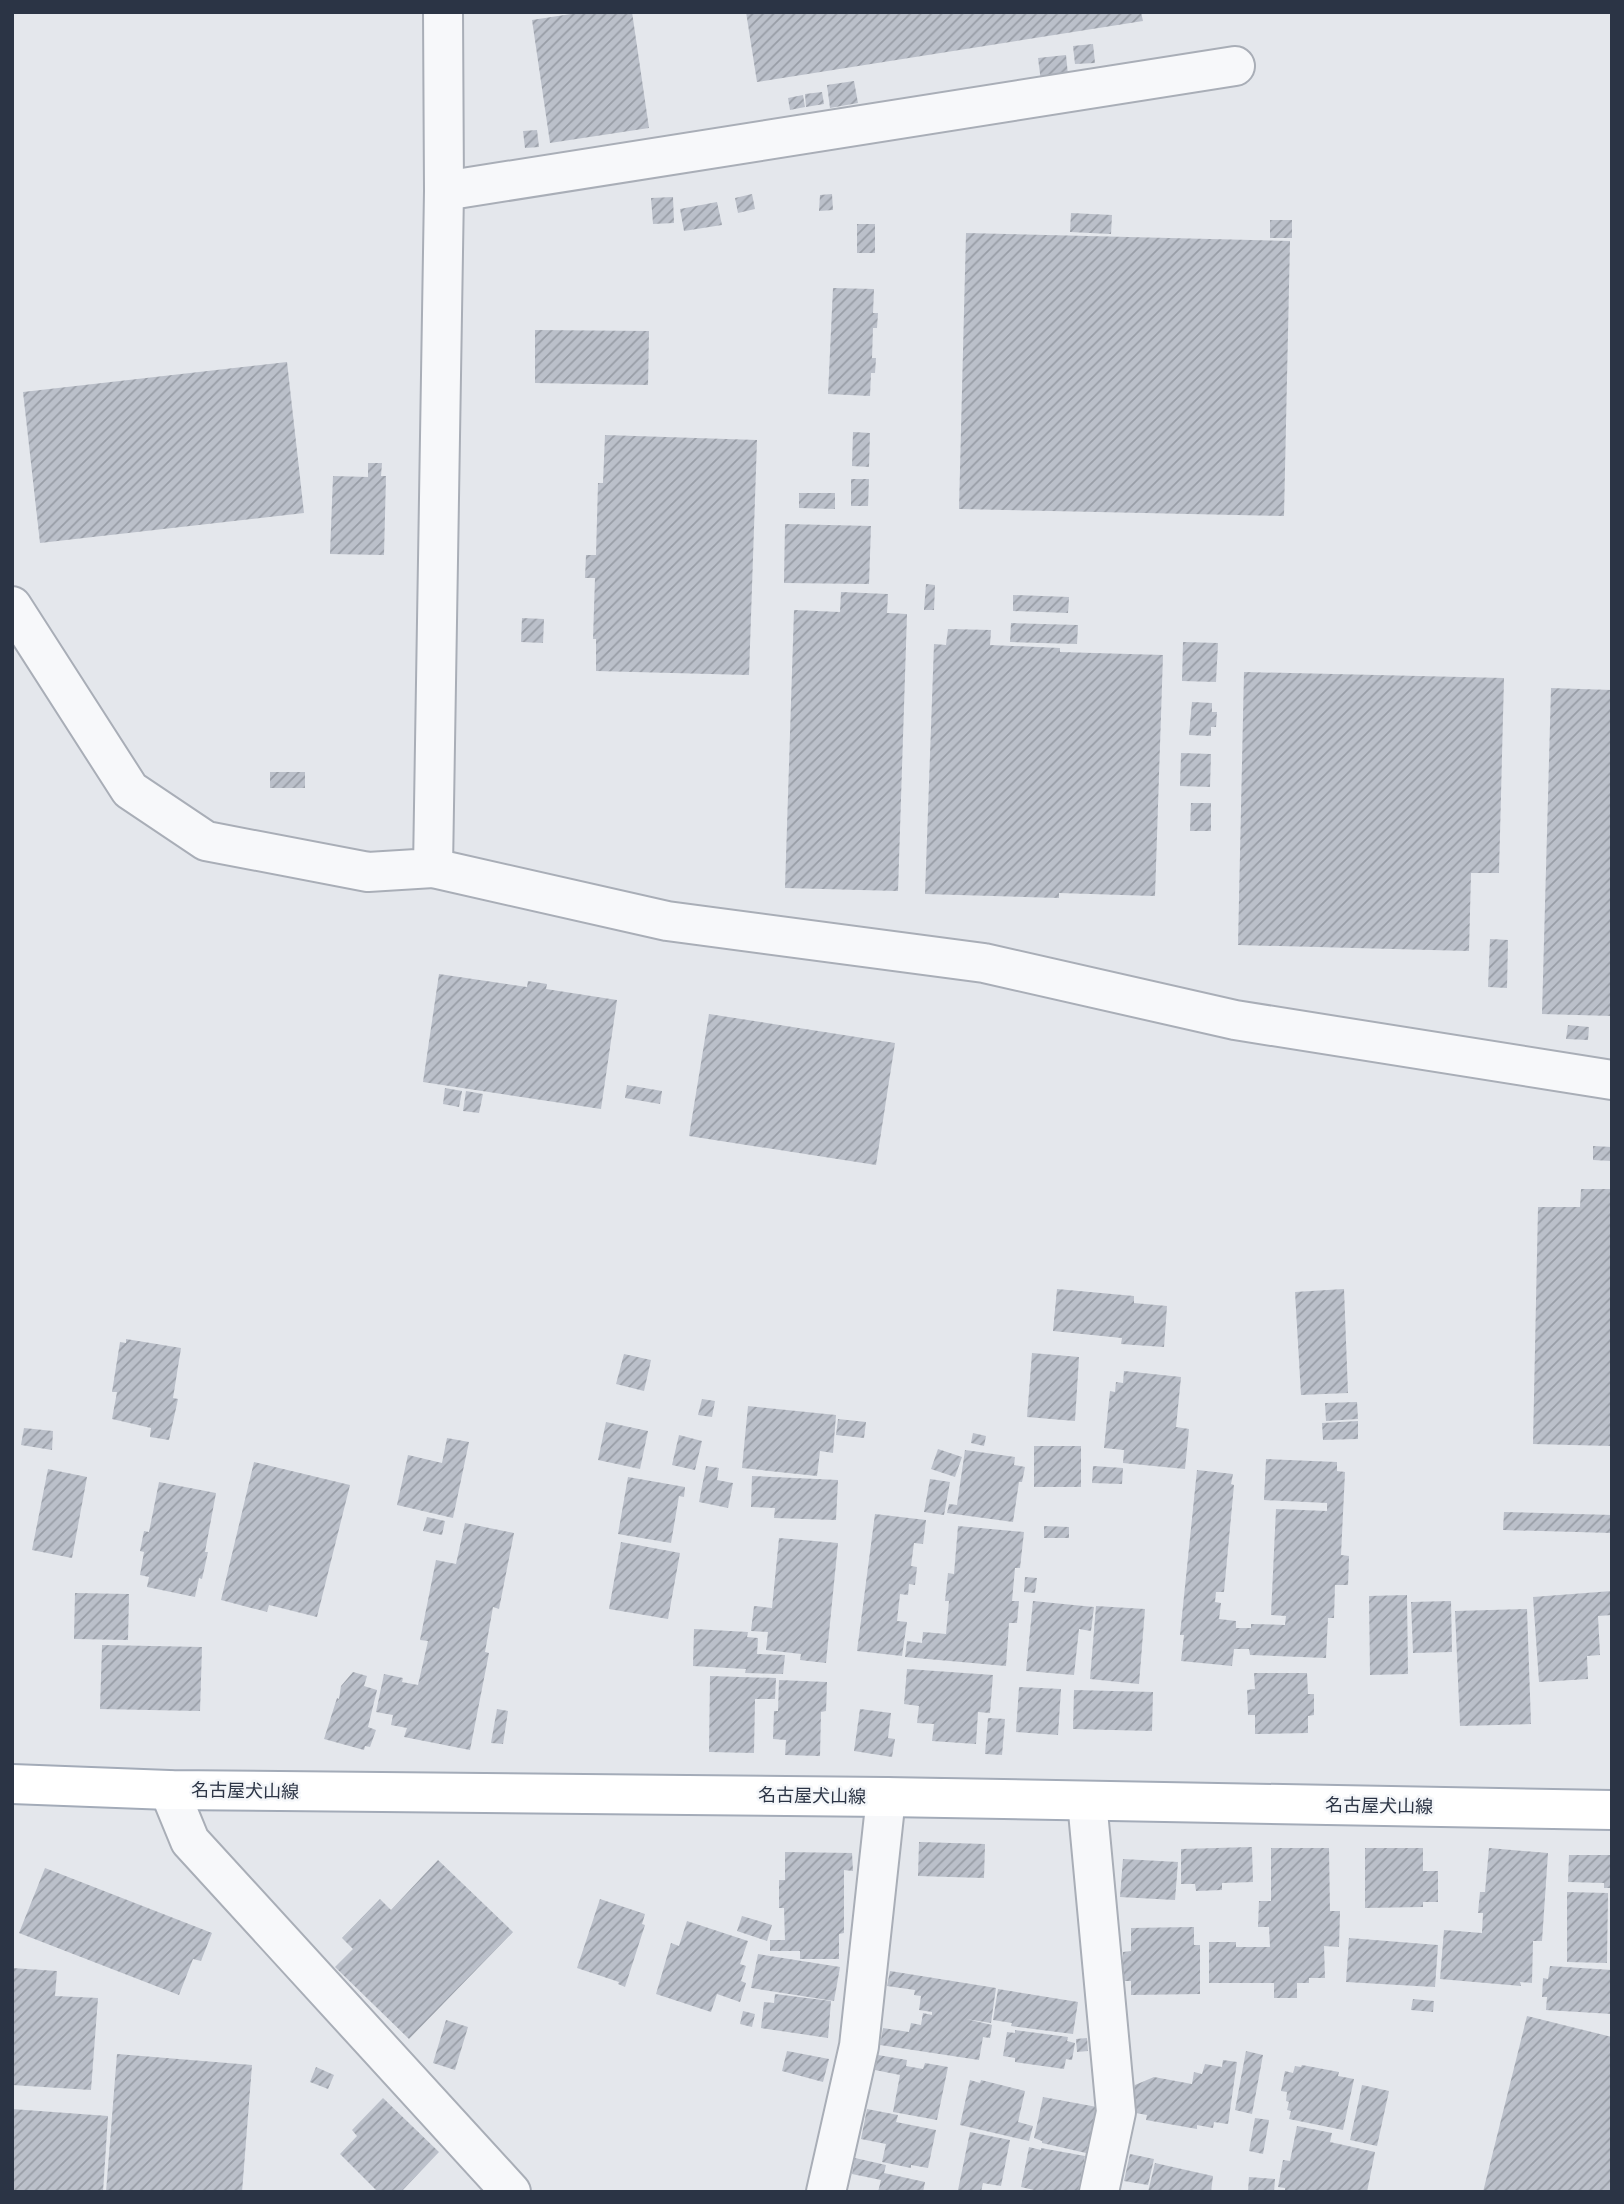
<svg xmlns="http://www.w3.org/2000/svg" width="1624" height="2204" font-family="'Open Sans','Noto Sans JP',sans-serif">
<defs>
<pattern id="building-hatch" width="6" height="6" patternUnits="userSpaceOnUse" patternTransform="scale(1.75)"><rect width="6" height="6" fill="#bbc0ca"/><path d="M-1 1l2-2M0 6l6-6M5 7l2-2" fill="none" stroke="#989da6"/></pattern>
</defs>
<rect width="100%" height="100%" fill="#e4e7ec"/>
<g fill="url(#building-hatch)">
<polygon points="571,12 632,12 649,128 550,143 532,20 571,14"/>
<polygon points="746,12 1141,12 1143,21 757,82"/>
<polygon points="1093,44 1095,63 1075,64 1073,46"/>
<polygon points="1066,55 1069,85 1042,89 1038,58"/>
<polygon points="854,81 858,103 830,108 827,85"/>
<polygon points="822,92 824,104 806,107 805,94"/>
<polygon points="803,95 805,107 790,110 788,98"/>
<polygon points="537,130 539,147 525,148 523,131"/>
<polygon points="752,194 755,209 738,213 735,198"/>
<polygon points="832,194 833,210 819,211 820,195"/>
<polygon points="673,197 674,223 653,224 651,198"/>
<polygon points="717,202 722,225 684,231 680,209"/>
<polygon points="1071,213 1112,215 1111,234 1070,232"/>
<rect x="1270" y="220" width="22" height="18"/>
<rect x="857" y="224" width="18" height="29"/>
<polygon points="966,233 1290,241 1284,516 959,509"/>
<polygon points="833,288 874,289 873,313 878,313 877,328 873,328 872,358 876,358 875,373 871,373 870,396 828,394"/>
<polygon points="535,330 649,331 648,385 535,383"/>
<polygon points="287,362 304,513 40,543 23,392"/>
<polygon points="853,432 870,433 869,467 852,466"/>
<polygon points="605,435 757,440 749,675 596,671 596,639 593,639 595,578 585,578 586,555 596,555 598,483 603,483"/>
<polygon points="368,463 382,463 381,476 386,476 384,555 330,554 333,476 368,477"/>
<polygon points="851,479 869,479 868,506 851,506"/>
<polygon points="799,493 835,493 835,509 799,508"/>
<polygon points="785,524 871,526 869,584 784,583"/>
<polygon points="926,584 935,585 934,610 924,610"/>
<polygon points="841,592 888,594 887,613 907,614 898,891 785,888 794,610 840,612"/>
<polygon points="1013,595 1069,597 1068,613 1013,611"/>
<polygon points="522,618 544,619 543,643 521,642"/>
<polygon points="1011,623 1078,625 1077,644 1010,642"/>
<polygon points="948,629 991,630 990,645 1060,648 1060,652 1163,655 1155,896 1059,893 1059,898 925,894 934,644 946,645"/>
<polygon points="1183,642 1218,643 1216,682 1182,681"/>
<polygon points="1244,672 1504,678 1499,873 1471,873 1469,951 1238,945"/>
<polygon points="1551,688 1612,690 1612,1016 1542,1014"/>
<polygon points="1192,702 1212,703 1212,712 1217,712 1216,727 1211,727 1211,736 1189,735"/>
<polygon points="1181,753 1211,754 1210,787 1180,786"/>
<rect x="270" y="772" width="35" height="16"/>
<polygon points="1191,803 1211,803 1211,831 1190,831"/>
<polygon points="1490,939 1508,940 1507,988 1488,987"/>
<polygon points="439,974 527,987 528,981 547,984 546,989 617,1000 601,1109 423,1082"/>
<polygon points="709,1014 895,1043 876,1165 689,1136"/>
<polygon points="1568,1025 1589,1027 1588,1040 1566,1039"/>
<polygon points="627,1085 662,1091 660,1104 625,1098"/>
<polygon points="445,1088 462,1091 459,1107 443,1104"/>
<polygon points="466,1091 483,1094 479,1113 463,1111"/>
<polygon points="1593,1146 1612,1147 1612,1161 1593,1160"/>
<polygon points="1581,1189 1612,1189 1612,1446 1533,1444 1538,1207 1580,1207"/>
<polygon points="1057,1289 1134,1296 1134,1303 1167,1306 1164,1347 1121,1344 1122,1338 1053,1331"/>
<polygon points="1344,1289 1348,1393 1301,1395 1295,1292"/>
<polygon points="126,1339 181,1348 173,1398 178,1399 169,1440 150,1437 151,1428 112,1419 117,1392 112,1392 120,1342 126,1343"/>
<polygon points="1032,1353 1079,1357 1075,1421 1027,1417"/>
<polygon points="624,1354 651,1360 644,1391 616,1384"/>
<polygon points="1124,1371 1181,1377 1176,1427 1189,1429 1185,1469 1123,1463 1124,1450 1104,1448 1110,1391 1115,1392 1116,1382 1123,1383"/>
<polygon points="702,1399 715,1401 712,1417 698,1415"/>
<polygon points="1357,1402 1358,1419 1326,1421 1325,1403"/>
<polygon points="748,1406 836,1415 833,1453 820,1451 817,1476 742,1468"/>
<polygon points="838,1419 866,1422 864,1438 836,1435"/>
<polygon points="1358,1421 1358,1439 1323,1440 1322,1423"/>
<polygon points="606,1422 648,1431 640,1469 598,1460"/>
<polygon points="24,1428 53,1431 52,1450 21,1445"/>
<polygon points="973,1433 986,1436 984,1446 971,1443"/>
<polygon points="679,1435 702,1441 695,1470 672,1465"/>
<polygon points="447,1438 469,1442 453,1518 397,1505 408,1455 442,1463"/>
<rect x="1034" y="1446" width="47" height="41"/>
<polygon points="938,1449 962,1457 955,1477 931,1469"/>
<polygon points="965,1450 1015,1457 1014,1465 1025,1467 1022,1482 1019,1482 1013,1522 947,1513 949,1504 957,1505"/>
<polygon points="1266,1459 1337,1462 1337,1471 1345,1472 1341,1555 1349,1556 1348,1585 1335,1585 1334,1618 1328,1618 1326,1658 1250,1655 1249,1649 1234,1649 1232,1666 1181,1661 1184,1635 1180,1635 1197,1470 1233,1474 1231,1484 1234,1485 1224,1592 1216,1592 1215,1602 1221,1603 1219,1619 1236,1621 1236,1628 1251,1628 1251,1624 1285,1625 1286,1616 1271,1615 1276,1509 1327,1511 1327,1503 1264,1500"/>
<polygon points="254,1462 350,1485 317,1617 269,1605 267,1612 221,1600"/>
<polygon points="706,1466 719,1468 717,1480 733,1483 728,1508 699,1502"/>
<polygon points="1093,1466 1123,1468 1122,1484 1092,1483"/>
<polygon points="48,1469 87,1477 72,1558 32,1550"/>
<polygon points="752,1476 838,1480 836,1520 774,1518 775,1508 751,1507"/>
<polygon points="628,1477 685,1487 684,1497 679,1496 671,1543 618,1534"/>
<polygon points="930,1479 950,1482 944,1515 924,1512"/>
<polygon points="159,1482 216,1493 205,1552 208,1552 202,1579 199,1578 195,1597 147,1587 149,1577 140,1575 144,1552 140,1551 144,1531 149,1532"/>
<polygon points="1504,1512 1612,1515 1612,1533 1503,1530"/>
<polygon points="875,1514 926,1520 923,1544 914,1543 911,1566 917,1567 915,1585 909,1584 908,1595 900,1594 897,1621 907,1622 902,1656 857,1651"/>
<polygon points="427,1517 445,1521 442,1535 423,1531"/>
<polygon points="465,1523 514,1533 499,1609 493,1607 485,1652 489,1653 470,1750 404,1737 407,1728 391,1725 393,1715 376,1712 384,1674 403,1678 402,1682 418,1685 428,1641 420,1640 436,1560 456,1564"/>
<polygon points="958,1526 1024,1532 1020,1568 1015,1568 1012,1601 1019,1601 1017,1623 1009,1623 1006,1666 905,1657 907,1641 922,1643 923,1632 946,1634 949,1601 945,1601 948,1573 954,1574"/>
<polygon points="1044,1526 1069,1527 1069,1538 1044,1538"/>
<polygon points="779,1538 838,1543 826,1663 800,1660 801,1654 766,1650 768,1632 751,1631 754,1606 772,1608"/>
<polygon points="621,1542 680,1553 668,1619 609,1609"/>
<polygon points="1025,1577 1037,1578 1035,1593 1024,1592"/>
<polygon points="1612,1591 1612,1615 1598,1616 1600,1655 1587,1656 1588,1679 1539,1682 1533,1597"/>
<polygon points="75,1593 129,1594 128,1640 74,1639"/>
<polygon points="1407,1595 1408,1674 1370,1675 1369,1596"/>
<polygon points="1033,1601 1094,1607 1091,1631 1079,1629 1074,1675 1026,1671"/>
<polygon points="1451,1601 1452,1652 1413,1653 1411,1602"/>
<polygon points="1096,1606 1145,1609 1139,1684 1090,1679"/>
<polygon points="1527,1609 1531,1724 1460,1726 1455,1611"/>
<polygon points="694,1629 748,1632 747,1637 758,1638 757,1654 785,1655 783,1674 745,1673 746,1669 693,1666"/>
<polygon points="102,1645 202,1647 200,1711 100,1709"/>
<polygon points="907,1669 993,1675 990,1713 978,1712 976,1744 932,1741 934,1724 917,1723 919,1706 904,1704"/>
<polygon points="353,1672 367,1676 364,1686 377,1690 368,1727 376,1730 370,1747 365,1746 364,1750 324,1739 337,1698 339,1699 341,1686"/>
<polygon points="1254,1673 1307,1673 1308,1694 1314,1694 1314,1715 1308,1716 1308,1733 1255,1734 1255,1715 1248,1715 1247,1690 1255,1689"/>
<polygon points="710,1676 776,1678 775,1699 755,1699 754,1753 709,1752"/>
<polygon points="779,1680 827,1682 826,1711 821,1712 820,1756 785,1755 786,1740 773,1739 774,1711 778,1711"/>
<polygon points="1019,1687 1061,1689 1058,1735 1016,1732"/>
<polygon points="1074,1690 1153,1692 1152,1731 1073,1729"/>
<polygon points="497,1709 508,1711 503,1744 491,1743"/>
<polygon points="860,1709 891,1713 888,1738 895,1739 892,1757 854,1751"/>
<polygon points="988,1718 1005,1719 1002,1755 985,1754"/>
<polygon points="919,1842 985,1844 984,1878 918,1876"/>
<polygon points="1252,1847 1253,1882 1222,1883 1222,1890 1196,1891 1195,1884 1181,1884 1181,1849"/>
<polygon points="1271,1848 1329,1848 1330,1911 1340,1911 1339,1947 1324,1946 1325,1978 1309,1978 1309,1983 1297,1983 1297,1998 1274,1998 1274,1983 1209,1983 1209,1942 1236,1942 1236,1947 1270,1947 1269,1927 1258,1927 1259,1901 1271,1901"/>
<polygon points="1365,1848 1423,1848 1423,1871 1438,1871 1438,1902 1423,1902 1423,1907 1365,1908"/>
<polygon points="1489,1848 1548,1853 1542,1941 1533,1941 1532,1983 1520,1982 1521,1986 1440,1979 1444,1930 1482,1933 1483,1913 1478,1913 1480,1892 1485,1892"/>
<polygon points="785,1852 852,1853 853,1871 844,1870 844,1933 839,1934 839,1959 800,1959 800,1951 770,1951 770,1940 785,1940 784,1908 779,1908 779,1880 785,1880"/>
<polygon points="1569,1855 1612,1855 1612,1888 1604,1888 1604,1883 1568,1882"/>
<polygon points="1123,1859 1178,1862 1175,1900 1120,1897"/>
<polygon points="438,1860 513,1932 409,2039 335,1967 353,1949 342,1938 380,1899 391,1910"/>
<polygon points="45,1868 212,1933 201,1961 193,1959 179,1995 19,1933"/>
<polygon points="1567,1892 1608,1893 1607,1963 1567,1962"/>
<polygon points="600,1899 645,1914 642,1924 645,1925 625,1987 618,1984 619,1982 577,1968"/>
<polygon points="742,1916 772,1925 767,1941 737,1931"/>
<polygon points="687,1921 748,1941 740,1964 746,1966 741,1981 746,1983 740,2002 717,1994 711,2012 656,1994 671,1943 679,1946"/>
<polygon points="1194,1927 1194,1945 1200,1945 1200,1994 1131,1995 1131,1981 1123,1981 1123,1952 1131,1951 1131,1928"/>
<polygon points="1349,1938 1438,1945 1435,1987 1346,1982"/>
<polygon points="758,1954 840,1967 834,2001 751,1988"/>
<polygon points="1550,1966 1612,1970 1612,2014 1546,2010 1547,1997 1542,1997 1543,1978 1548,1979"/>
<polygon points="12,1968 57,1971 55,1996 98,1998 91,2090 12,2085"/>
<polygon points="890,1971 996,1988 991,2023 966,2019 992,2025 990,2038 983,2037 979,2060 880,2045 883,2028 909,2032 911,2023 921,2025 923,2013 932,2015 932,2012 919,2010 921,1996 914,1995 915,1990 887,1986"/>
<polygon points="998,1989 1078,2002 1073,2034 1011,2026 1012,2023 993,2020"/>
<polygon points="775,1994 831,2001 828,2038 761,2028 764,2002 774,2003"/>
<polygon points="1413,1999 1434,2001 1433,2012 1411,2010"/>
<polygon points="743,2011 755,2014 752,2027 740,2024"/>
<polygon points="1527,2016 1612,2037 1612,2192 1483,2192"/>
<polygon points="446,2020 468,2027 455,2070 433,2063"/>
<polygon points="1015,2030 1068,2037 1067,2041 1075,2043 1072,2060 1066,2059 1064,2069 1015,2062 1015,2058 1003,2056 1007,2032 1015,2033"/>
<polygon points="1087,2038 1088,2051 1077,2052 1076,2039"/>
<polygon points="787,2051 829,2059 823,2082 782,2071"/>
<polygon points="1246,2051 1263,2055 1252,2114 1235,2110"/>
<polygon points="117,2054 252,2065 242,2192 106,2192"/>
<polygon points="878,2055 907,2060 906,2066 923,2069 925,2063 948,2067 937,2120 893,2112 900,2075 875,2070"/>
<polygon points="1223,2060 1237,2062 1228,2124 1214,2122 1213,2128 1197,2125 1197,2129 1146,2120 1147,2115 1130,2112 1135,2085 1154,2077 1192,2084 1194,2072 1202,2074 1205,2064 1222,2067"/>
<polygon points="1302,2065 1339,2072 1338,2076 1354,2079 1343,2130 1289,2119 1291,2111 1287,2110 1289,2102 1286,2101 1287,2092 1281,2091 1285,2071 1293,2073 1295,2066 1301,2067"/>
<polygon points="316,2067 334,2075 328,2089 310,2082"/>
<polygon points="970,2080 980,2083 981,2080 1025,2091 1018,2122 1033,2126 1029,2141 960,2125"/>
<polygon points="1362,2085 1389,2091 1377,2146 1350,2140"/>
<polygon points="1043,2097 1097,2107 1086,2153 1042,2143 1042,2141 1034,2138"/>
<polygon points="383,2098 439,2152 401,2192 378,2192 340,2154 357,2136 352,2130"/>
<polygon points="12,2109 108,2116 103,2192 12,2192"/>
<polygon points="867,2109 898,2115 896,2122 936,2130 928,2168 911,2165 911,2168 882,2162 886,2144 861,2139"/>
<polygon points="1255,2118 1269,2120 1263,2154 1249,2151"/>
<polygon points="1297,2126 1332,2133 1330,2142 1375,2152 1367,2192 1285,2192 1285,2188 1278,2187 1283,2160 1290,2161"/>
<polygon points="970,2132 1010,2140 1001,2186 983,2183 981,2192 958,2190"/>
<polygon points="1029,2147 1041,2150 1041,2148 1085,2156 1078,2192 1033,2192 1034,2190 1021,2187"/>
<polygon points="1130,2154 1154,2159 1148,2185 1124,2181"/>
<polygon points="855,2158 886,2165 884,2173 925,2182 923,2192 878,2192 881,2180 852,2174"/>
<polygon points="1155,2163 1213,2176 1211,2192 1148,2192"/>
<polygon points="1249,2177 1275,2179 1274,2192 1248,2192"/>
</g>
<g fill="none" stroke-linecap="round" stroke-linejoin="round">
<defs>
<g id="minor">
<polyline points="443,12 444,191"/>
<polyline points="12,606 130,790 206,841 368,872 433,868 444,191 1235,66"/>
<polyline points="433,868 667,921 984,963 1235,1020 1612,1080"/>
<polyline points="169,1790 190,1841 511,2192"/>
<polyline points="1087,1801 1116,2112 1099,2192"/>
<polyline points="826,2192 859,2046 886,1797"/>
</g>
<polyline id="major" points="12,1784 169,1790 886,1797 1612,1810"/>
</defs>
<use href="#minor" stroke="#a9aeb7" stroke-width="42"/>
<use href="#major" stroke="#a3abb8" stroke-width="42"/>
<use href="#minor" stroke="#f7f8fa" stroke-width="38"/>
<use href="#major" stroke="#fff" stroke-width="38"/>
</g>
<g text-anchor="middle" stroke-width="5" stroke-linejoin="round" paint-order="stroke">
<g font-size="18" fill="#2b3445" stroke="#f4f6f9">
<text transform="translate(245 1791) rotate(1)" y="6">名古屋犬山線</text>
<text transform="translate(812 1796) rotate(1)" y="6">名古屋犬山線</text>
<text transform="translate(1379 1806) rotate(1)" y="6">名古屋犬山線</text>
</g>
</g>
<rect width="1624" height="2204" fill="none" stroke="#2b3445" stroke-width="28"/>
</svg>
